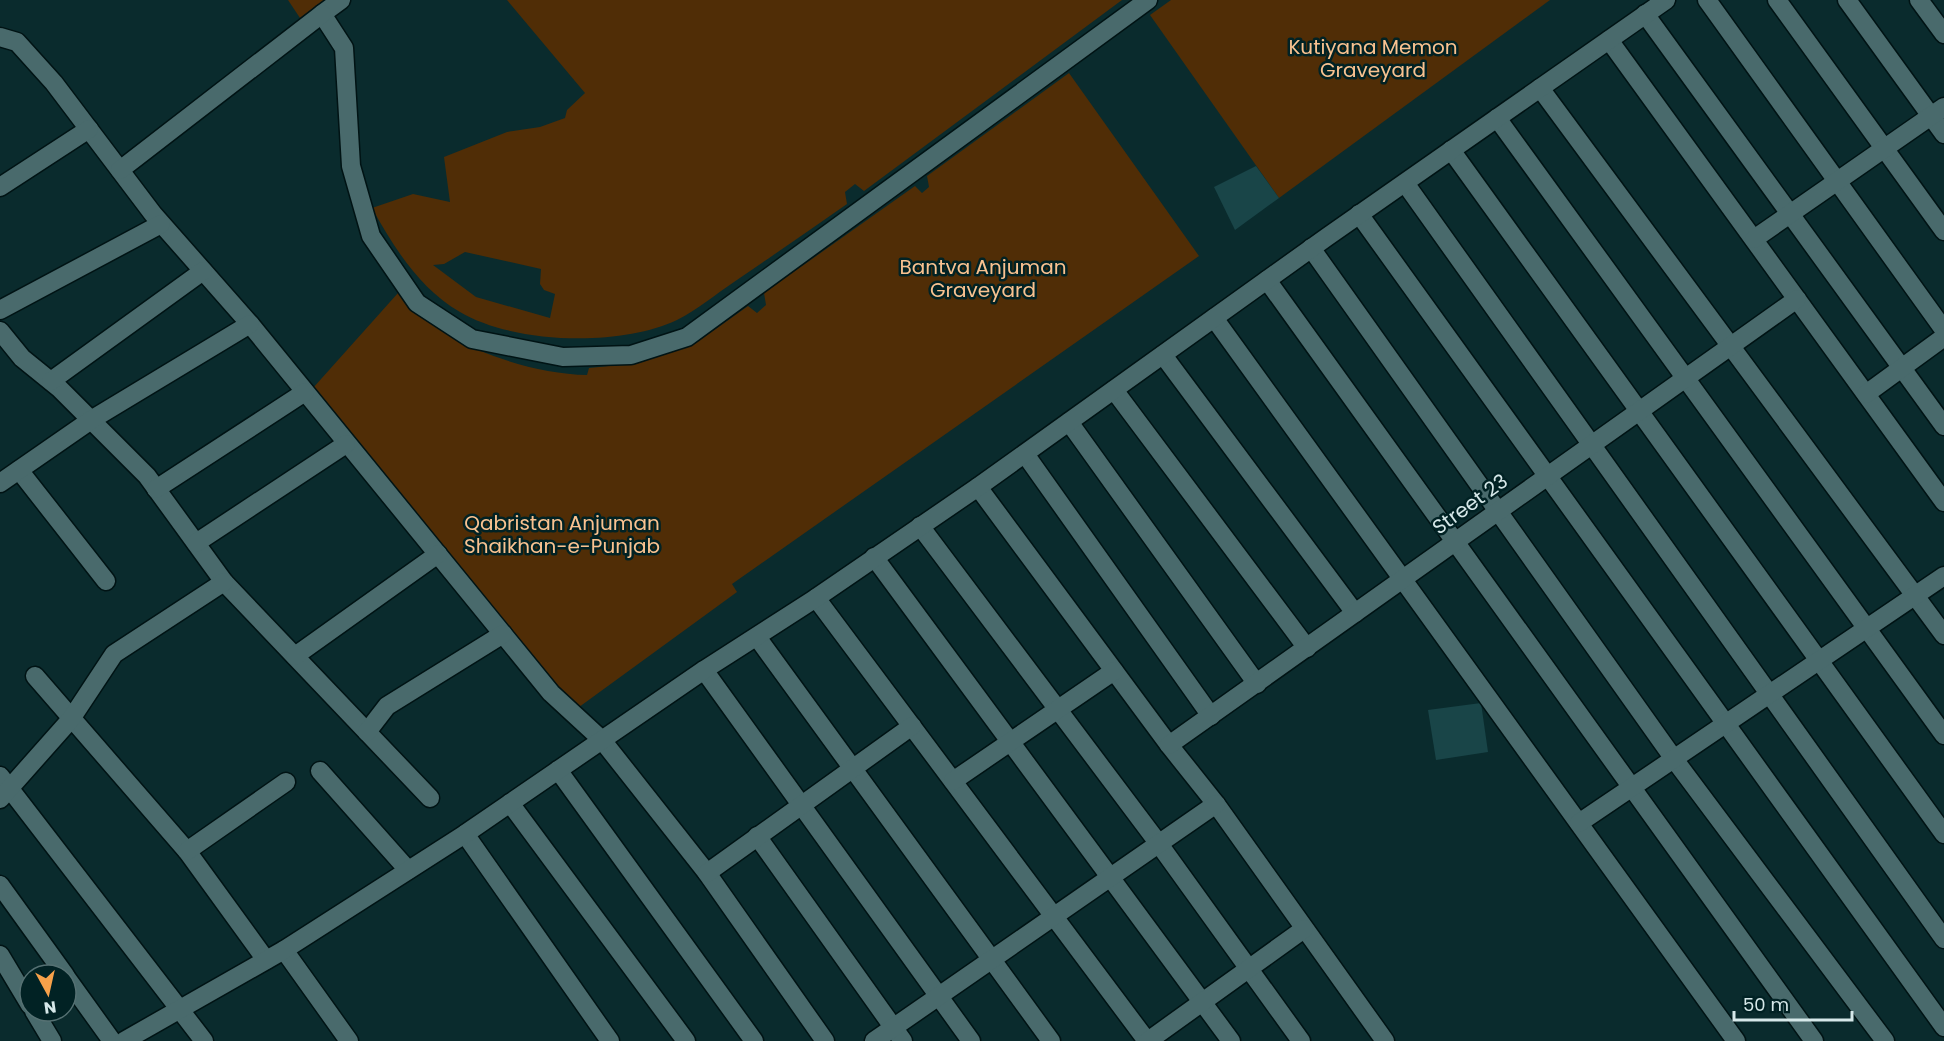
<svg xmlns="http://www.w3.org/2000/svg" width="1944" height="1041" font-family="Poppins,sans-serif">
<rect width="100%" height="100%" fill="#0a2b2d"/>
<g fill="#502d06" fill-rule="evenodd">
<polygon points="288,0 324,0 300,18"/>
<path d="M 507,0 L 1122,0 L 864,191 L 855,184 L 845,192 L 847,204 C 810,230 772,256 734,282 C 716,294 697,310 677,320 C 620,347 514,344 460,312 C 420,289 394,248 372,208 L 413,194 L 450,202 L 444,157 L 507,132 L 540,127 L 565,118 L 567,110 L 585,93 ZM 465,252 L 541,269 L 540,284 L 544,290 L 555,294 L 550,318 L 476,297 L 433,265 L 444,264 Z"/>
<polygon points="1171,0 1550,0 1279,198 1150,15"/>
<path d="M 1069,73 L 1199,256 L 732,584 L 737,592 L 575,710 L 313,388 L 398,293 C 414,308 430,324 449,335 C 488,358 542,374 587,375 L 589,368 L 639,363 L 696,343 L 748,306 L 757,313 L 766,305 L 764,293 L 915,186 L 922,193 L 929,187 L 927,176 Z"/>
</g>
<g fill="#194548">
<polygon points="1256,166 1279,198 1235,230 1214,187"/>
<polygon points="1481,703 1488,752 1436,760 1428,710"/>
</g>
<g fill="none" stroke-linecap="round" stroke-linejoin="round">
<defs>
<g id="minor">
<polyline points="341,0 322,14 344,48 351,166 371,236 417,303 472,339 563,357 631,355 687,337 1148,0"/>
<polyline points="1707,0 1944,330"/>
<polyline points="1777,0 1944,231"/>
<polyline points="1847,0 1944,134"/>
<polyline points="1919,0 1944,34"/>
<polyline points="1645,14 1944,426"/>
<polyline points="0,37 17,42 54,83 153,214 250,324 551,693 602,740 707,873 825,1041"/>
<polyline points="1609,40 1944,502"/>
<polyline points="1540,88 1944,635"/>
<polyline points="1497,118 1944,735"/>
<polyline points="1451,150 1944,834"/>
<polyline points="120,170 322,14"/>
<polyline points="1405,183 1944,939"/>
<polyline points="0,187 89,129"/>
<polyline points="1359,214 1944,1027"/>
<polyline points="1754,239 1944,107"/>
<polyline points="1311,248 1674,759 1885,1041"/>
<polyline points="1267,280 1814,1041"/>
<polyline points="0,310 161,224"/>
<polyline points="1214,318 1736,1041"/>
<polyline points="0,331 22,358 59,388 147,476 224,582 430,798"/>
<polyline points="1163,355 1355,613"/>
<polyline points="51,381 203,271"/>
<polyline points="1114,390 1307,648"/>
<polyline points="1866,394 1944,337"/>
<polyline points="1069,422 1257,684"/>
<polyline points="1025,454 1211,716"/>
<polyline points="19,470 106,581"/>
<polyline points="0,483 91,420 250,324"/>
<polyline points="978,487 1169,745 1216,804 1385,1041"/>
<polyline points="156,489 305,392"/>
<polyline points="920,526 1159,844 1301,1041"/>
<polyline points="196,543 346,444"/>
<polyline points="874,557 1231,1041"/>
<polyline points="816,598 1147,1041"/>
<polyline points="757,637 1051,1041"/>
<polyline points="295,656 438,554"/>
<polyline points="704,670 971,1041"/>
<polyline points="35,676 187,851 266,960"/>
<polyline points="367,732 387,706 503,634"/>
<polyline points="1169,745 1797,299"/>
<polyline points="558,770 754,1041"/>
<polyline points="320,771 408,870"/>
<polyline points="0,776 204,1041"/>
<polyline points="953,781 1114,671"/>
<polyline points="0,799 71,719 114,654 224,582"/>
<polyline points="510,803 686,1041"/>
<polyline points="1579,823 1944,576"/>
<polyline points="465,834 610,1041"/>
<polyline points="757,836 903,1041"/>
<polyline points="187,851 286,782"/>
<polyline points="707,873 912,726"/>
<polyline points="0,885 65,975"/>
<polyline points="0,955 30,1005"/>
<polyline points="66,977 112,1041"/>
<polyline points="34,1011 52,1041"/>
<polyline points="874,1041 1216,804"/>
<polyline points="1148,1041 1304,929"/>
</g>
<g id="tertiary">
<polyline points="284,950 349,1041"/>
<polyline points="124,1041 284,950 465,834 704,670 816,598 978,487 1327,237 1666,0"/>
</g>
</defs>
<use href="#minor" stroke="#001314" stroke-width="21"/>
<use href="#tertiary" stroke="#001314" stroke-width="21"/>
<use href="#minor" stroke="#496a6c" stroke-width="18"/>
<use href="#tertiary" stroke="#496a6c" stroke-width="18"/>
</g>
<g text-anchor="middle" stroke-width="5" stroke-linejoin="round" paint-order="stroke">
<g font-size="20" fill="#f9c290" stroke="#012224">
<text x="1373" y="54">Kutiyana Memon<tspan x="1373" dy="23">Graveyard</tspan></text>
<text x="983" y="274">Bantva Anjuman<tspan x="983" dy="23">Graveyard</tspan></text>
<text x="562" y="530">Qabristan Anjuman<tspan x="562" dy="23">Shaikhan-e-Punjab</tspan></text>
</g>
<g font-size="20" fill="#d6e8e9" stroke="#012224">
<text transform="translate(1470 504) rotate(-36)" y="7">Street 23</text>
</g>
</g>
<g transform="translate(48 993) rotate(172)"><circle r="28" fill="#012224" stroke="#567173" stroke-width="1.5"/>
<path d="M0-4.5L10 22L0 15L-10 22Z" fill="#f7a14a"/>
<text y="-9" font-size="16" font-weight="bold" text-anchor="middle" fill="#d6e8e9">N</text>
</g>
<path d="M1734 1011v9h118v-9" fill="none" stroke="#d6e8e9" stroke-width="3"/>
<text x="1743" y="1011" font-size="18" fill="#d6e8e9" stroke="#012224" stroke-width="4.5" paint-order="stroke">50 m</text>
</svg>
